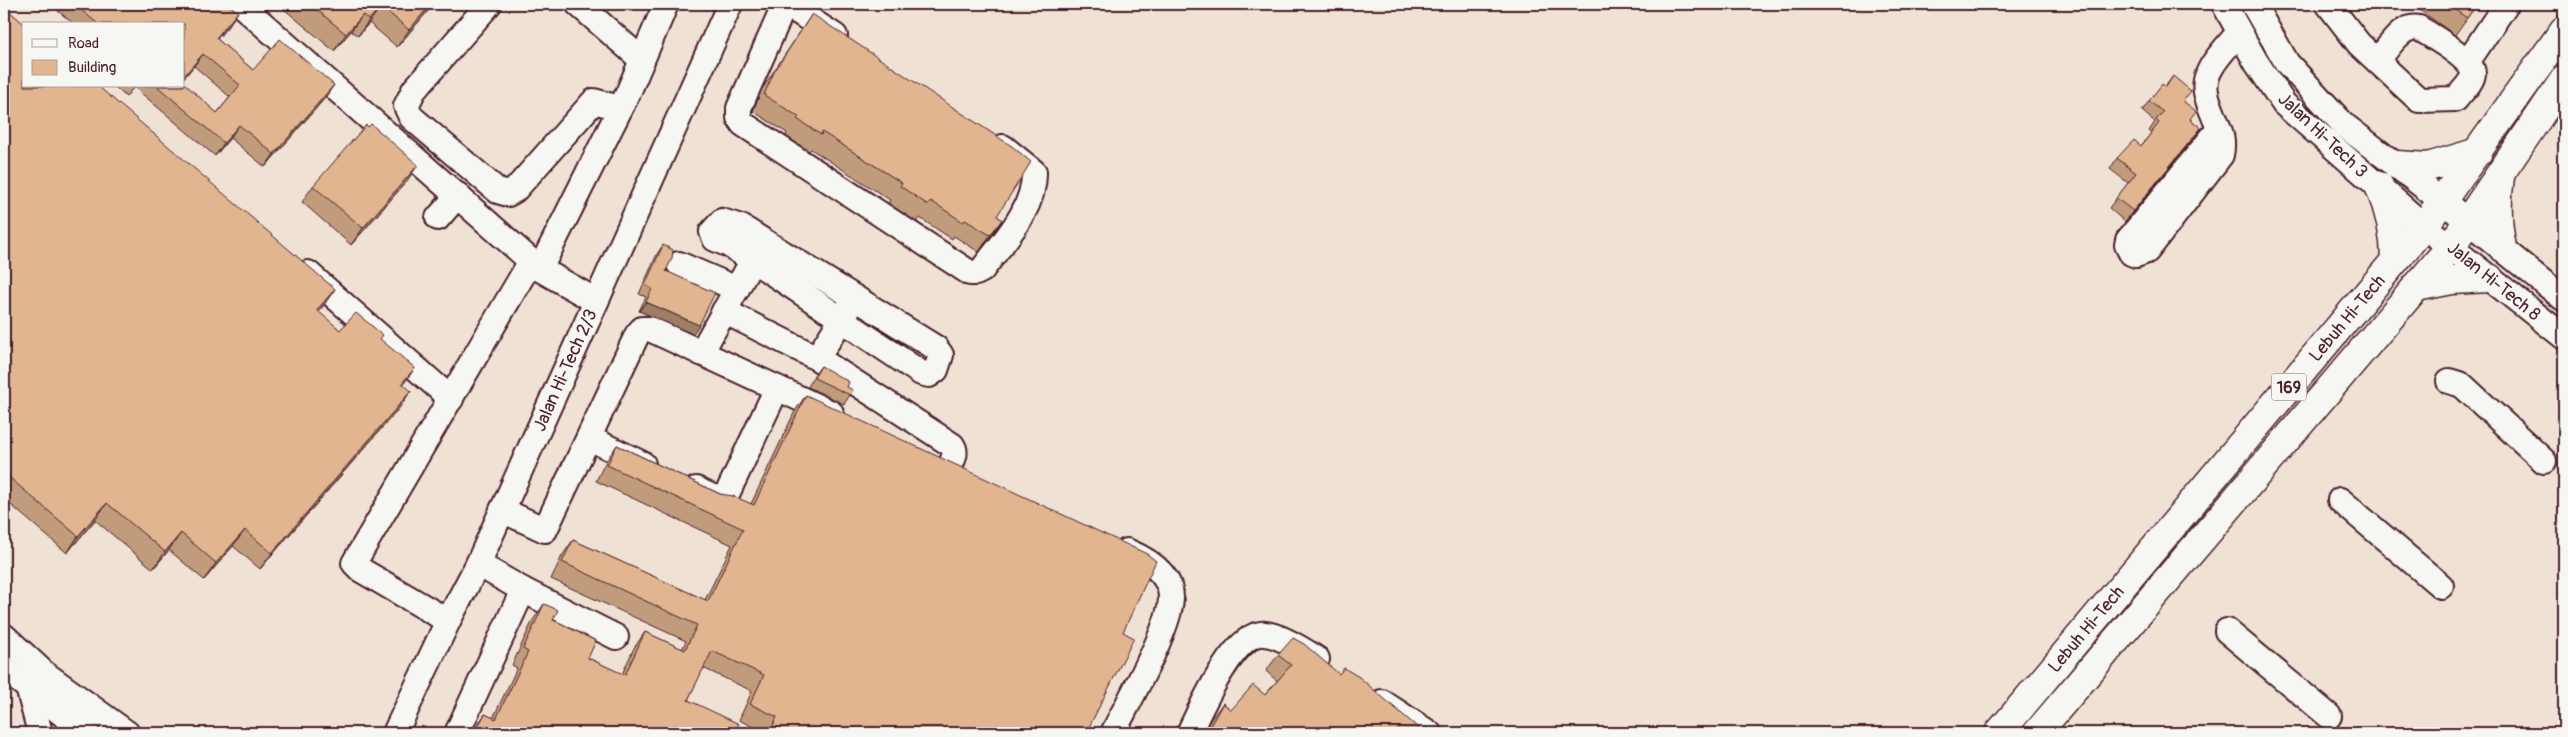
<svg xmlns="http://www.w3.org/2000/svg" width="2568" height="737" font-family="Pangolin,sans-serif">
<rect width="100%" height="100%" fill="#f6f6f2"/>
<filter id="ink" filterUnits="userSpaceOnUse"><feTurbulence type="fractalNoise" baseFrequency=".02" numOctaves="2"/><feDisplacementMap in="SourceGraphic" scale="10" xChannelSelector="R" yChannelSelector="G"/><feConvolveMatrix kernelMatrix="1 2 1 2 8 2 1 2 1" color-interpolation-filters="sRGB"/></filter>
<g filter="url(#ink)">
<path fill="#efe2d5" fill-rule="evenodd" d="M 4,4 L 2564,4 L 2564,733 L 4,733 ZM 24,24 L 184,24 L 184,86 L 24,86 Z"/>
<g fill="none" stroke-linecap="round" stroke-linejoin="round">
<defs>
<g id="minor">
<polyline points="240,4 540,269 596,301"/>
<polyline points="489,4 414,90 406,106 411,117 498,191 508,194 515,190 594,101 619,108"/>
<polyline points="578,4 642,60"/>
<path d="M 785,4 L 739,108 L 739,118 L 743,124 L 970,273 L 976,273 L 982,270 C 1003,241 1035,210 1034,172 L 1003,147"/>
<polyline points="786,4 835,36"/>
<polyline points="2224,4 2256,62 2284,104 2424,226 2564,337"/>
<polyline points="2253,4 2287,63 2344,125 2468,221 2564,299"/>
<path d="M 2328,4 L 2359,44 L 2419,100 L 2456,99 C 2461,92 2473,82 2473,73 C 2473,59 2431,36 2419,28 C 2401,24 2388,49 2377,61"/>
<polyline points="2468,61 2506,4"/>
<path d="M 2219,129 L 2128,240 L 2127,245 L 2131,253 L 2136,255 L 2147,251 L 2221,155 C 2223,145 2223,138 2219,129 C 2215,117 2208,105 2206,92 C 2201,70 2227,48 2239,32"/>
<polyline points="438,218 458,195"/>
<polygon points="722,221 741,227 936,348 941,355 936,370 929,375 921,373 753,260 729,245 715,239 712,232"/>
<polyline points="679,264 737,289"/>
<polyline points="540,269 628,93 666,4"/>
<polyline points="308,273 451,399"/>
<path d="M 724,311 L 817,358 L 952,445 C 958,453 952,461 949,469"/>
<polyline points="701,353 760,247"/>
<polyline points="817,358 850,306"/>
<polyline points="2449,381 2462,385 2544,461"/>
<polyline points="777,388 831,413"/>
<polyline points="589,438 643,464"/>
<polyline points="2340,500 2441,586"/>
<path d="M 502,510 L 545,530 L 637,335 L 642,329 L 650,329 L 777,388 L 727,494 C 717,502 707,494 696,489"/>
<polyline points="478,564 523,590 616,637"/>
<polyline points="448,621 361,570 354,563 531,261"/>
<polyline points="2227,631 2329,716"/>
<polyline points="4,636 44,673 127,733"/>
<polyline points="4,669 87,733"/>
<polyline points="29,691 40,733"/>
<polyline points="1382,702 1429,733"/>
<polyline points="395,733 448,621 478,564 730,4"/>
<polyline points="457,733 523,590"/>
<path d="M 1113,733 C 1128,702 1169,631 1171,599 C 1172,574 1146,559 1127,551"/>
<path d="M 1189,733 C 1200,710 1235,630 1265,634 C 1279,635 1305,651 1317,659"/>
</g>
<g id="major">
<polyline points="2397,165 2428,167 2478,152"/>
<path d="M 2500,177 C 2496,202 2497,223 2502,247"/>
<path d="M 2379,186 C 2390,211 2395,233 2395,260"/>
<polyline points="2416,287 2452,280 2489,278"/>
<polyline points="1999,733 2424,226 2564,30"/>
<polyline points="2037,733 2451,246 2564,80"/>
</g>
</defs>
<use href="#minor" stroke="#4a1f2b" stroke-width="28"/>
<use href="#major" stroke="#4a1f2b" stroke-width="31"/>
<use href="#minor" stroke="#f6f6f2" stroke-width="24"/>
<use href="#major" stroke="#f6f6f2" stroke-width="28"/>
</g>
<g fill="#c19c7c" stroke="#4a1f2b">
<polygon points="4,4 7,9 324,305 318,312 340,330 380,339 403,384 400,407 260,569 233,546 204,580 169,550 153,569 95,520 67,553 4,499"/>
<polygon points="63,4 228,4 229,25 217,39 253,70 325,98 265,167 230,138 215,156 134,87 126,97 114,86 184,86 217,113 230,97 194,66 184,24 74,24 58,11"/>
<polygon points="278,4 434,4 397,47 369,23 358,36 351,31 334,51"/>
<polygon points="2411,4 2477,4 2455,35"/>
<polygon points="812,14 997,216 1002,220 979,252 954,236 952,239 920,218 917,222 888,203 890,200 811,149 809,151 786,136 787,133 753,111 762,89"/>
<polygon points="2173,76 2184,101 2190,119 2201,128 2194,138 2125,222 2109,208 2128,183 2110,169 2117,158 2141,146 2151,133 2149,131 2155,122 2142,111 2149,101 2165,87"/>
<polygon points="407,181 351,245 302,202 313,186"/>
<polygon points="663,245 666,271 693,334 639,311 646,297 639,294 657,254"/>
<polygon points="821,366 847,387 850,395 844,404 808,387 814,375"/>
<polygon points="806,395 1123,632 1086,733 766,733 739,720 752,691 703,668 688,700 734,733 472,733 485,714 493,718 517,668 512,665 533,620 544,604 553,620 588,658 622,674 634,648 645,632 682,649 686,641 551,579 562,556 573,540 705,600 732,545 596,481 606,461 617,445 720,494 751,504 795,411"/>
<polygon points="1278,655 1339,674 1423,732 1433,733 1203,733 1211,719 1223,703 1231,710 1265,695 1277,681 1266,671"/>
</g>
<g fill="#9d7f65" stroke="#4a1f2b">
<polygon points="431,4 434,4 397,47 409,30"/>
<polygon points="381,6 369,23 358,36 369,20"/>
<polygon points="238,12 229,25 207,51 216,38"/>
<polygon points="363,15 351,31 334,51 346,34"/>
<polygon points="203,54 194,66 184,78 184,76"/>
<polygon points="334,85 325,98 265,167 274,154"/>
<polygon points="239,125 230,138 215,156 224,143"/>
<polygon points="2201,128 2194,138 2125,222 2133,211"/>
<polygon points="418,165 407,181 351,245 363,228"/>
<polygon points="1002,220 991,236 979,252 990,235"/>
<polygon points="335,289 324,305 305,327 317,310"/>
<polygon points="646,302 699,325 693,334 639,311"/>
<polygon points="415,368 403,385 402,383"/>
<polygon points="411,391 400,407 260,569 272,553"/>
<polygon points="107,503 95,520 67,553 78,536"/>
<polygon points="245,530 233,546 204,580 216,563"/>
<polygon points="181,533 169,550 153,569 165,552"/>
</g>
<g fill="#e0b590" stroke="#4a1f2b">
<polygon points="4,4 7,9 24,24 24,86 98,86 335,289 317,310 340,330 356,313 383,335 380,339 415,368 402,383 411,391 272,553 245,530 216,563 181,533 165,552 107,503 78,536 4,473"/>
<polygon points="74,4 228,4 238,12 216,38 253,70 280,39 334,85 274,154 239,125 224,143 157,86 184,86 184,83 217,113 240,85 203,54 184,76 184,24 98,24"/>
<polygon points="310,4 431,4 409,30 381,6 369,20 363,15 346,34"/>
<polygon points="2446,4 2477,4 2467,18"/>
<polygon points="812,14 1013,147 1031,162 997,216 1002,220 990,235 965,220 963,222 931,201 928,205 900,186 902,183 822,132 821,135 797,119 799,117 764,95 774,72"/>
<polygon points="2173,76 2191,91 2183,101 2196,111 2190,119 2201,128 2133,211 2116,198 2136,173 2117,158 2134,140 2141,146 2159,123 2156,120 2163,112 2149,101 2162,84 2166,87"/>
<polygon points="371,124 418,165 363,228 313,186 366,125 368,127"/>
<polygon points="663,245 673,250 672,258 666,271 715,293 699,325 646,302 652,289 645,285"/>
<polygon points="821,366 849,382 847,387 853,390 850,395 814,378"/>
<polygon points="806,395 1147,554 1156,561 1123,632 1134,638 1086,733 770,733 777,717 750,704 764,675 712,651 688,700 739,724 734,733 488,733 477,728 485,714 496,719 528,652 523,649 544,604 558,610 553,620 596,641 588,658 625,675 645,632 685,650 697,625 562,562 573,540 708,601 743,529 607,465 617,445 720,494 733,496 754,505"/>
<polygon points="1293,638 1304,644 1339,674 1344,668 1359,677 1423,732 1426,728 1433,733 1206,733 1223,703 1231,710 1253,685 1265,695 1291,665 1278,655"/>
</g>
</g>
<g text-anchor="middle" stroke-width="4.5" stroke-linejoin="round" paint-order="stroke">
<rect fill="#f6f6f2" stroke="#7e6067" stroke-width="1" x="2271.5" y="373.5" width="35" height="27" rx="4"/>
<g font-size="16" font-weight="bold" fill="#4a1f2b">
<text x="2289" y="393">169</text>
</g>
<g font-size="18" fill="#4a1f2b" stroke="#f6f6f2">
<text transform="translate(2323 135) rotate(43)" y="6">Jalan Hi-Tech 3</text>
<text transform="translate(2494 281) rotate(39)" y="6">Jalan Hi-Tech 8</text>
<text transform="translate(2347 318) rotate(-50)" y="6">Lebuh Hi-Tech</text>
<text transform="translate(565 370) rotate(-66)" y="6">Jalan Hi-Tech 2/3</text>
<text transform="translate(2086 629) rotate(-50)" y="6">Lebuh Hi-Tech</text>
</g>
</g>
<rect width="2568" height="737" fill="none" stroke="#f6f6f2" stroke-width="20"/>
<rect x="10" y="10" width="2548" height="717" fill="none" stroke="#4a1f2b" stroke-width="2" filter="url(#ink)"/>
<rect x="22" y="22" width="162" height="65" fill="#f6f6f2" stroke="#b1a0a2"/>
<rect x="32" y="39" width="25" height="8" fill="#f6f6f2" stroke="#b1a0a2"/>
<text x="68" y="48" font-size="15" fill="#4a1f2b">Road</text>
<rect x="32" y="60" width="25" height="15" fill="#e0b590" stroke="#b1a0a2"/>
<text x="68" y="72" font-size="15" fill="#4a1f2b">Building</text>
</svg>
